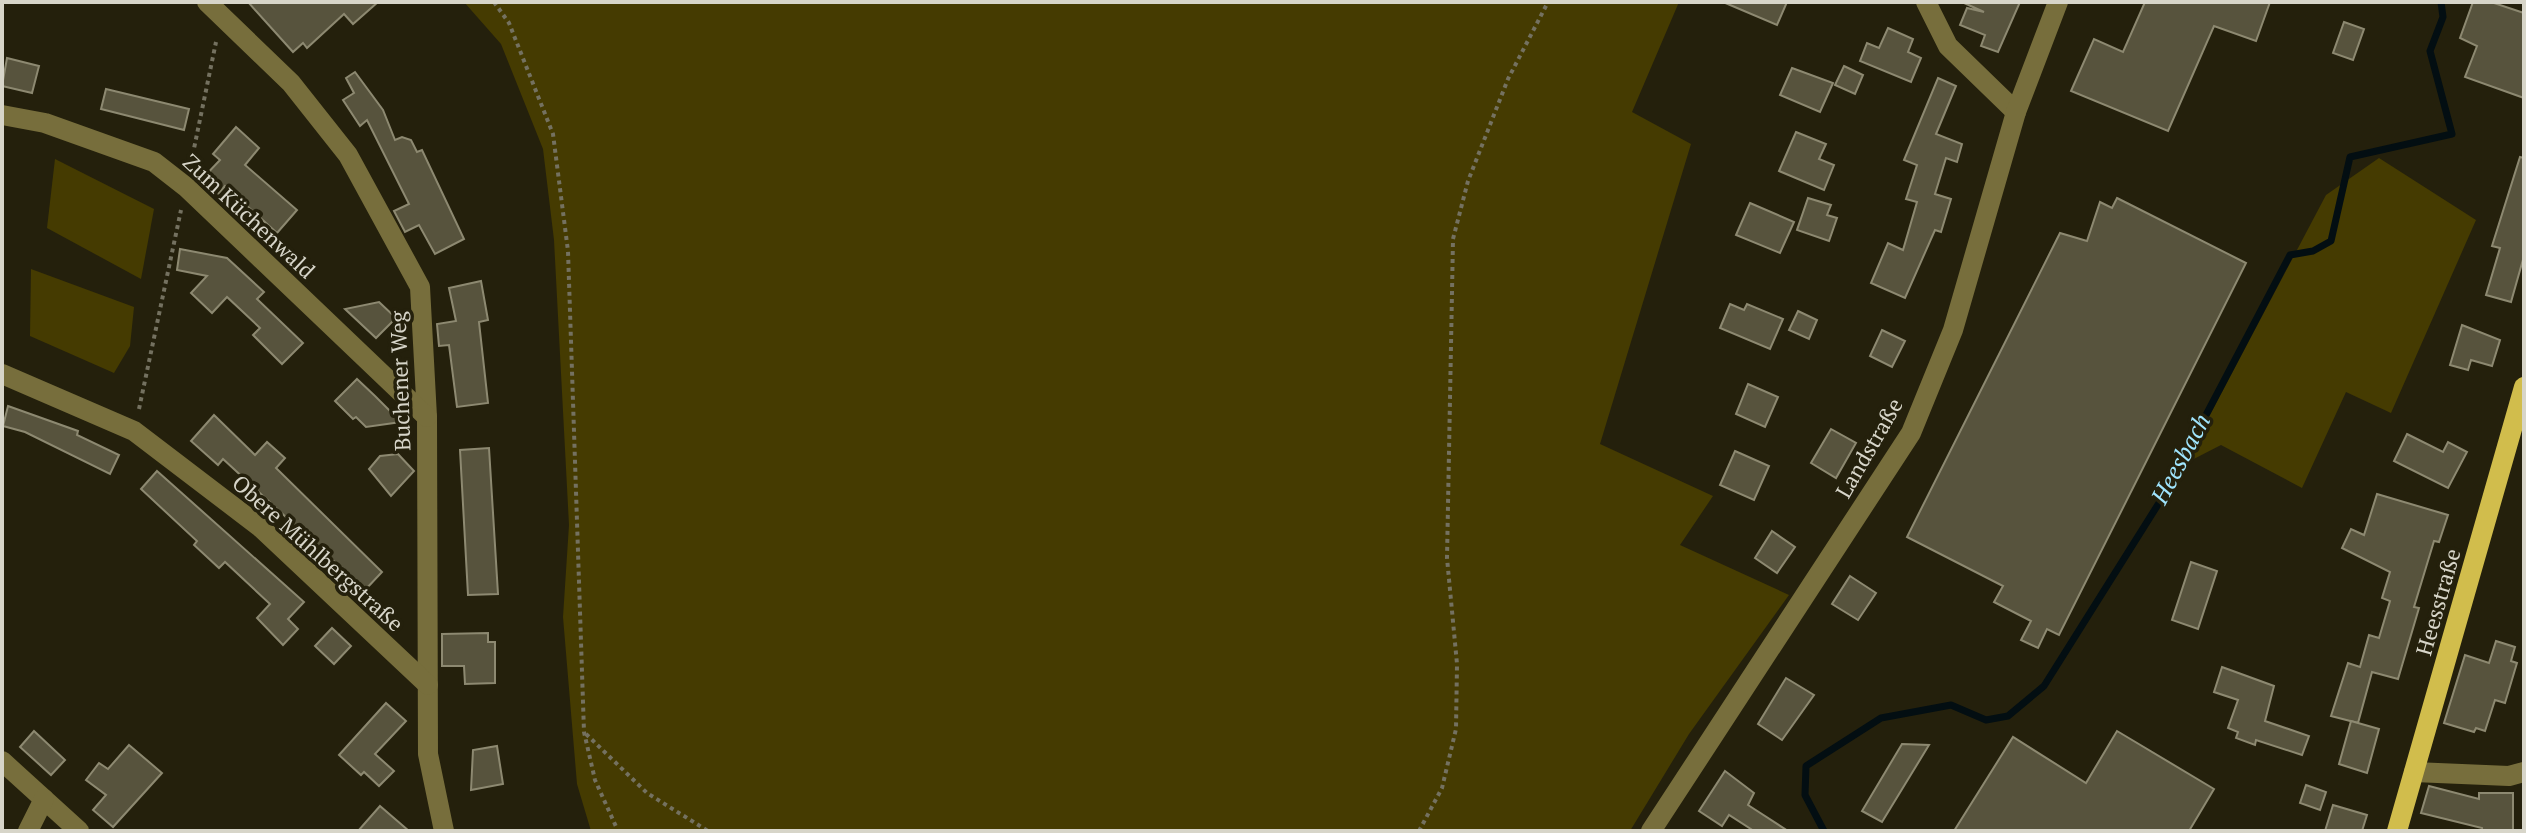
<svg xmlns="http://www.w3.org/2000/svg" width="2526" height="833" font-family="'PT Serif',serif">
<rect width="100%" height="100%" fill="#24200c"/>
<g fill="#453b01">
<polygon points="464,2 1679,2 1632,112 1691,144 1600,444 1713,496 1680,545 1789,595 1689,734 1630,831 591,831 577,784 563,617 569,525 554,240 543,149 501,44"/>
<polygon points="2379,158 2476,220 2391,413 2346,392 2302,488 2221,445 2184,464 2326,195"/>
<polygon points="55,159 154,209 141,279 47,228"/>
<polygon points="31,269 134,307 130,346 114,373 30,336"/>
</g>
<g fill="none" stroke-linecap="round" stroke-linejoin="round">
<polyline stroke="#030e12" stroke-width="7" points="1824,831 1805,795 1806,766 1881,718 1951,705 1986,720 2008,716 2044,686 2164,495 2290,255 2313,251 2331,241 2350,157 2452,134 2430,51 2443,17 2441,2"/>
</g>
<g fill="#57533d" stroke="#8d8971" stroke-width="2">
<polygon points="248,2 378,2 353,24 344,14 307,48 303,43 293,52"/>
<polygon points="1723,2 1787,2 1777,25"/>
<polygon points="1962,2 2020,2 1998,52 1981,46 1985,35 1960,25 1967,8 1984,12"/>
<polygon points="2145,2 2270,2 2256,41 2214,26 2168,131 2071,91 2094,39 2123,52"/>
<polygon points="2473,2 2491,2 2524,13 2524,98 2465,77 2477,46 2460,38"/>
<polygon points="2344,22 2364,29 2353,60 2333,53"/>
<polygon points="1888,28 1913,39 1908,52 1921,58 1911,82 1860,61 1867,43 1879,48"/>
<polygon points="7,58 39,66 32,93 2,86"/>
<polygon points="1844,66 1863,75 1855,94 1835,85"/>
<polygon points="1792,68 1833,83 1820,112 1780,95"/>
<polygon points="355,72 383,110 395,140 402,137 411,140 417,152 422,150 464,239 435,254 419,225 405,232 394,211 409,204 367,120 360,126 343,100 354,93 346,78"/>
<polygon points="1938,78 1956,86 1936,134 1962,144 1957,162 1946,158 1935,194 1951,199 1941,232 1935,230 1905,298 1871,283 1888,243 1903,250 1917,202 1906,199 1917,165 1904,160"/>
<polygon points="106,89 189,109 184,130 101,109"/>
<polygon points="236,127 259,148 245,165 297,210 277,233 225,186 217,195 201,180 220,160 213,154"/>
<polygon points="1796,132 1826,144 1819,159 1834,165 1824,190 1779,171"/>
<polygon points="2520,157 2524,158 2524,256 2511,302 2486,295 2500,248 2492,246"/>
<polygon points="1808,198 1831,205 1827,215 1837,218 1829,241 1797,230"/>
<polygon points="2117,198 2246,263 2059,635 2047,629 2038,648 2021,640 2031,621 1994,602 2003,586 1907,537 2060,233 2087,241 2100,202 2112,208"/>
<polygon points="1750,203 1794,222 1780,253 1736,235"/>
<polygon points="180,249 227,258 264,292 257,299 303,343 282,364 253,335 260,328 227,297 212,313 191,293 207,276 177,270"/>
<polygon points="481,281 488,320 479,322 488,403 457,407 449,345 439,346 437,324 456,321 449,288"/>
<polygon points="379,302 396,318 376,338 345,309"/>
<polygon points="1730,304 1744,310 1747,304 1783,319 1770,349 1720,328"/>
<polygon points="1798,311 1817,320 1809,339 1789,330"/>
<polygon points="2462,325 2500,340 2492,366 2471,360 2468,370 2450,365"/>
<polygon points="1882,330 1905,341 1892,367 1870,356"/>
<polygon points="357,379 375,396 401,422 366,427 356,417 353,419 335,401"/>
<polygon points="1748,384 1778,397 1765,427 1736,414"/>
<polygon points="8,406 78,431 77,435 119,455 110,474 25,432 3,426"/>
<polygon points="214,415 255,455 267,442 285,458 276,468 382,572 365,590 223,459 218,465 191,441"/>
<polygon points="1831,429 1856,443 1836,478 1811,463"/>
<polygon points="2407,434 2443,452 2448,442 2467,452 2448,488 2394,461"/>
<polygon points="489,448 498,594 468,595 460,450"/>
<polygon points="1735,451 1769,466 1754,500 1720,485"/>
<polygon points="398,454 414,471 391,496 369,469 380,456"/>
<polygon points="157,471 304,602 288,619 298,629 283,645 257,618 270,604 225,562 219,568 194,545 197,541 141,489"/>
<polygon points="2377,494 2448,515 2439,542 2434,541 2414,607 2419,608 2398,679 2372,672 2358,723 2331,716 2348,663 2360,667 2369,635 2379,638 2390,601 2382,598 2390,572 2342,548 2351,529 2364,535"/>
<polygon points="1772,531 1795,547 1777,573 1755,558"/>
<polygon points="2191,562 2217,571 2198,629 2172,620"/>
<polygon points="1850,576 1876,593 1858,620 1832,604"/>
<polygon points="332,628 351,646 334,664 315,646"/>
<polygon points="488,633 488,642 495,642 495,683 465,684 464,666 442,666 442,634"/>
<polygon points="2496,641 2515,647 2511,661 2517,663 2505,703 2495,700 2485,731 2476,728 2474,732 2444,723 2465,655 2489,663"/>
<polygon points="2222,667 2274,686 2265,721 2309,736 2302,755 2256,740 2255,745 2236,738 2238,732 2228,728 2238,700 2214,692"/>
<polygon points="1786,678 1814,695 1782,740 1758,724"/>
<polygon points="386,703 406,721 375,754 394,771 379,786 364,772 361,775 339,755"/>
<polygon points="2351,721 2379,729 2367,773 2339,764"/>
<polygon points="34,731 65,760 51,775 20,747"/>
<polygon points="2117,731 2214,789 2189,831 1954,831 2013,737 2086,783"/>
<polygon points="1902,744 1929,745 1882,822 1862,811"/>
<polygon points="129,745 162,773 113,827 93,810 106,795 86,780 99,763 108,769"/>
<polygon points="497,746 503,784 471,790 473,750"/>
<polygon points="1725,771 1754,793 1748,805 1788,831 1754,831 1729,815 1722,826 1699,811"/>
<polygon points="2306,785 2326,792 2320,810 2300,803"/>
<polygon points="2429,786 2479,799 2479,793 2513,793 2513,831 2482,831 2482,828 2421,813"/>
<polygon points="2333,805 2367,815 2362,831 2325,831"/>
<polygon points="380,806 409,831 358,831"/>
</g>
<g fill="none" stroke-linecap="round" stroke-linejoin="round">
<g stroke="#747160" stroke-width="4" stroke-dasharray="4 4" stroke-linecap="butt">
<polyline points="494,2 509,23 553,134 568,251 584,732 595,780 618,831"/>
<polyline points="191,163 216,42"/>
<polyline points="139,409 181,210"/>
<polyline points="586,734 647,793 708,831"/>
<polyline points="1419,831 1442,788 1456,729 1457,664 1447,558 1453,239 1468,181 1508,79 1548,2"/>
</g>
<g stroke="#776e3c" stroke-width="20">
<polyline points="207,2 291,83 348,155 420,287 427,417 428,754 444,831"/>
<polyline points="1926,2 1948,46 2016,112"/>
<polyline points="2,115 45,123 154,162 186,187 427,417"/>
<polyline points="2,374 134,431 260,527 428,685"/>
<polyline points="2,761 79,831"/>
<polyline points="2414,772 2509,776 2524,772"/>
<polyline points="28,831 44,799"/>
<polyline points="1651,831 1911,433 1953,330 2016,112 2058,2"/>
</g>
<polyline stroke="#d1bd4c" stroke-width="20" points="2397,831 2524,387"/>
</g>
<g text-anchor="middle" stroke-width="7" stroke-linejoin="round" paint-order="stroke">
<g font-size="22" fill="#d7d5c9" stroke="#24200c">
<text transform="translate(249 216) rotate(43)" y="8">Zum Küchenwald</text>
<text transform="translate(400 381) rotate(-92)" y="8">Buchener Weg</text>
<text transform="translate(1869 448) rotate(-60)" y="8">Landstraße</text>
<text transform="translate(318 553) rotate(42)" y="8">Obere Mühlbergstraße</text>
<text transform="translate(2438 602) rotate(-74)" y="8">Heesstraße</text>
</g>
<g font-size="24" font-style="italic" fill="#a0e5fe" stroke="#24200c">
<text transform="translate(2181 459) rotate(-62)" y="8">Heesbach</text>
</g>
</g>
<rect width="2526" height="833" fill="none" stroke="#d7d5c9" stroke-width="8"/>
</svg>
